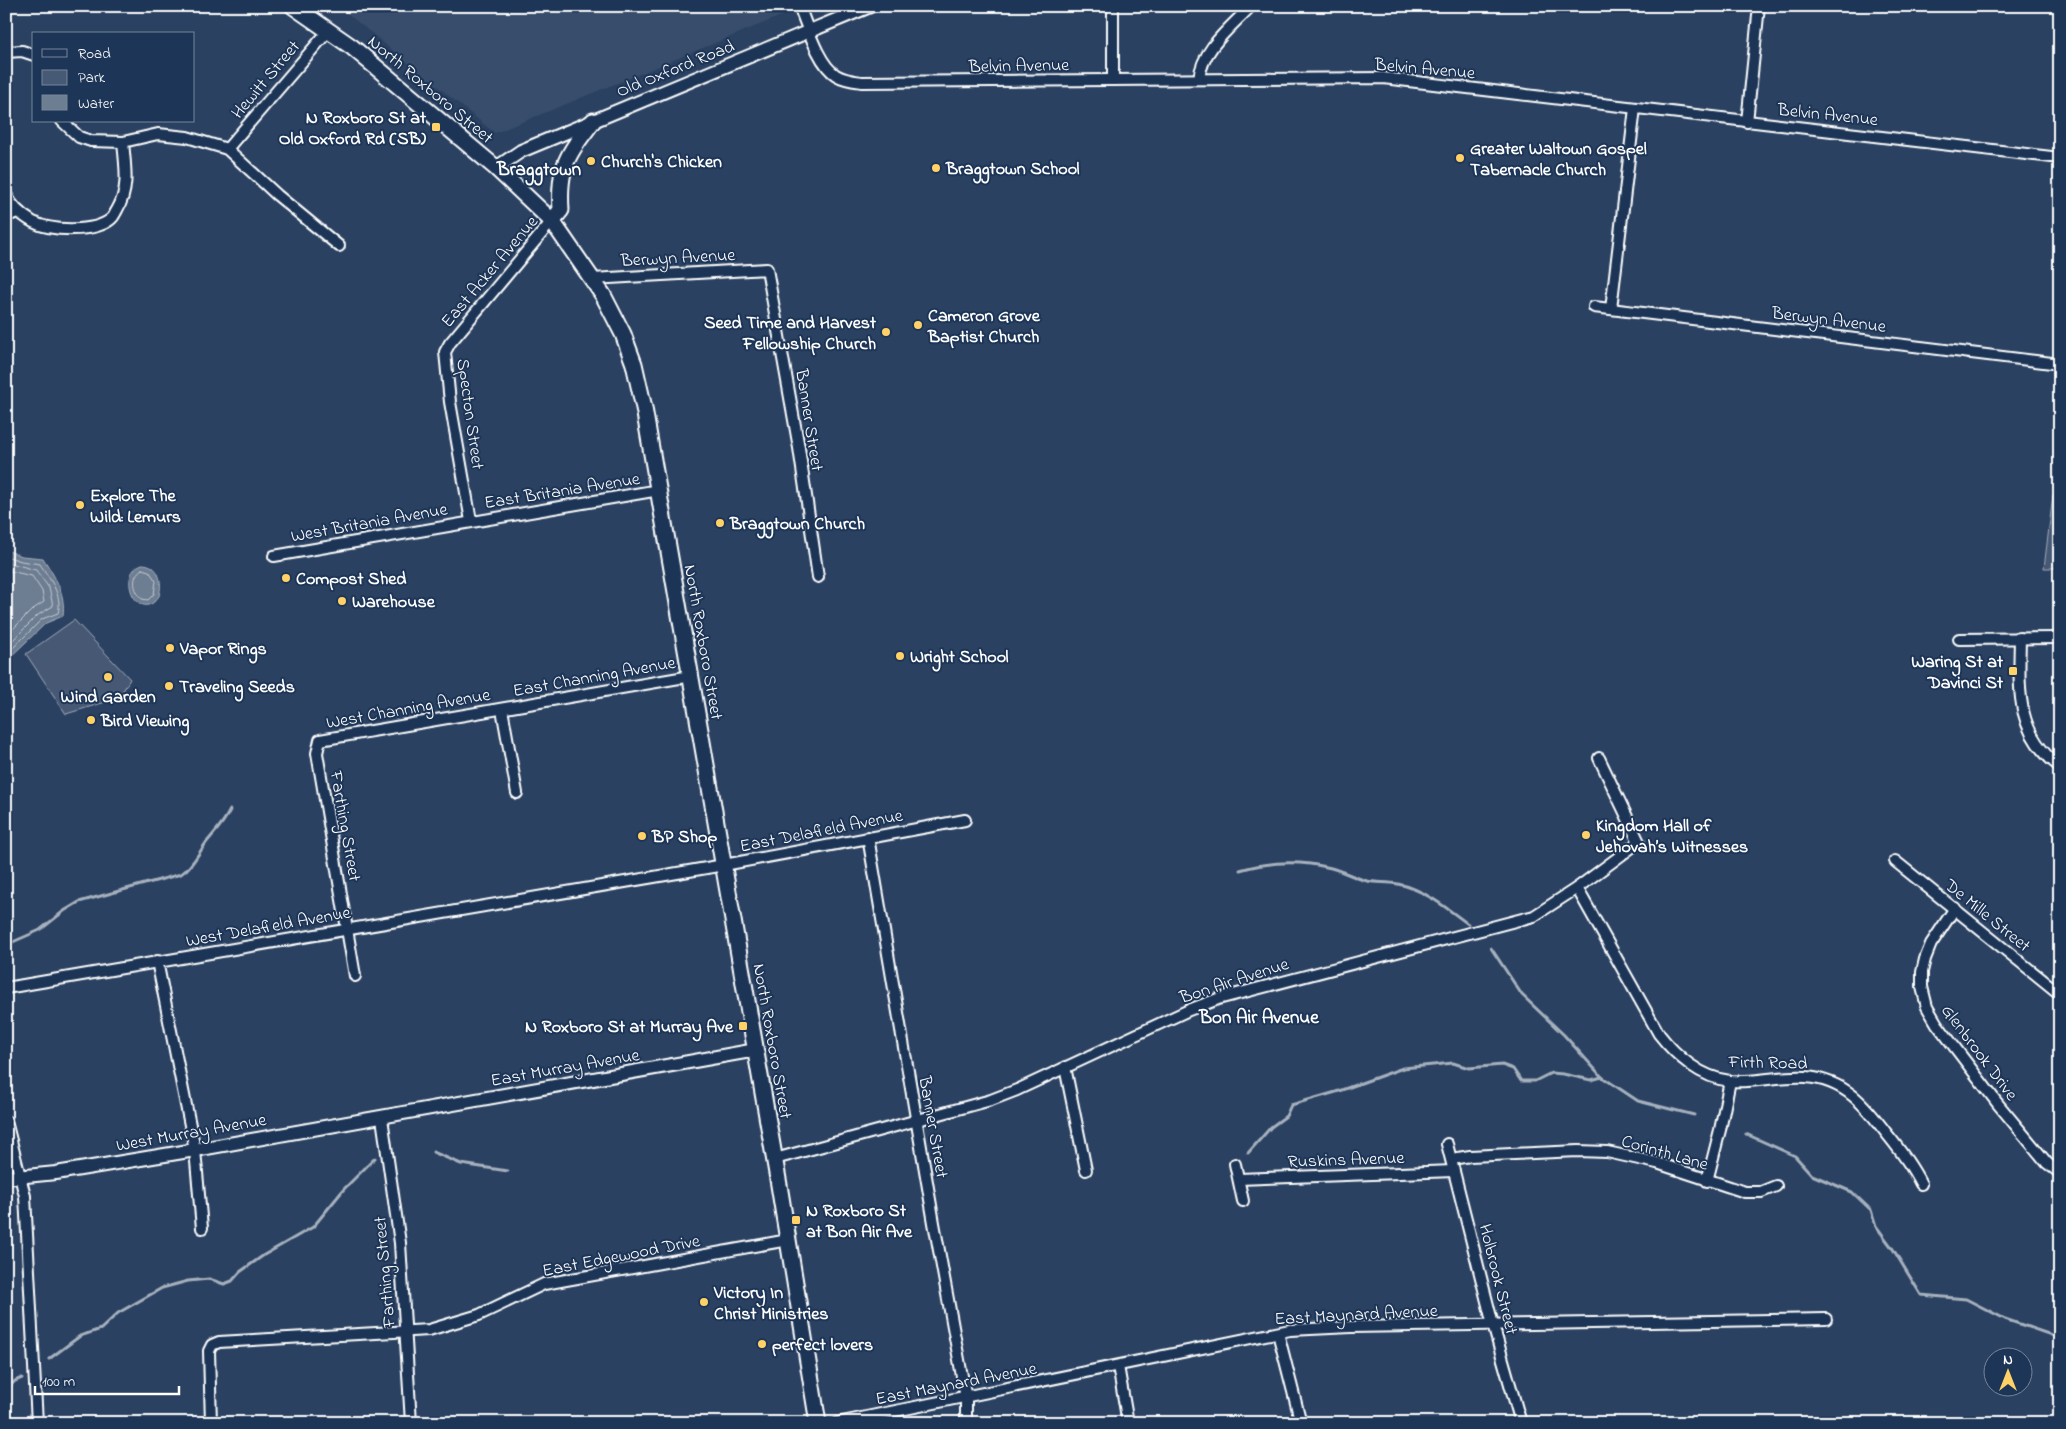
<svg xmlns="http://www.w3.org/2000/svg" width="2066" height="1429" font-family="'Indie Flower',sans-serif">
<rect width="100%" height="100%" fill="#2a4161"/>
<filter id="ink" filterUnits="userSpaceOnUse"><feTurbulence type="fractalNoise" baseFrequency=".02" numOctaves="2"/><feDisplacementMap in="SourceGraphic" scale="10" xChannelSelector="R" yChannelSelector="G"/><feConvolveMatrix kernelMatrix="1 2 1 2 8 2 1 2 1" color-interpolation-filters="sRGB"/></filter>
<g filter="url(#ink)">
<polygon fill="#394e6c" points="338,6 783,6 786,14 495,133"/>
<g fill="#465975" stroke="#a2acba">
<polygon points="2053,495 2060,496 2060,568 2044,568"/>
<polygon points="74,620 130,679 119,698 66,714 26,654"/>
</g>
<g fill="#6d7d92" stroke="#a7b1be">
<path d="M 6,550 L 22,556 L 43,558 C 55,577 66,593 63,616 L 46,623 L 6,661 Z"/>
<path d="M 142,564 C 159,564 163,582 159,596 C 140,626 114,575 142,564 Z"/>
</g>
<g fill="none" stroke-linecap="round" stroke-linejoin="round">
<g stroke="#c5cbd3" stroke-width="1">
<path d="M 6,556 L 21,561 L 40,564 C 49,578 63,595 58,613 L 42,619 L 6,655"/>
<polyline points="6,562 36,570 49,588 53,606 38,615 6,647"/>
<path d="M 142,569 L 149,571 L 156,581 L 154,594 L 148,600 L 142,599 C 133,590 131,576 142,569 Z"/>
<polyline points="6,570 32,576 42,591 44,602 33,609 6,636"/>
</g>
<g stroke="#a7b1be" stroke-width="3">
<path d="M 1240,870 C 1271,861 1299,860 1331,868 C 1343,871 1355,878 1367,881 C 1377,883 1388,882 1398,884 C 1424,889 1448,909 1468,924"/>
<path d="M 6,945 L 40,930 L 64,911 L 79,902 L 181,874 C 192,867 198,854 206,843 C 215,832 224,823 230,810"/>
<polyline points="1491,948 1522,995 1564,1035 1602,1077 1638,1101 1694,1115"/>
<polyline points="1746,1134 1795,1156 1812,1175 1852,1192 1871,1210 1876,1226 1893,1249 1921,1295 1966,1299 2005,1319 2060,1338"/>
<polyline points="433,1152 461,1164 508,1171"/>
<polyline points="1248,1153 1271,1127 1286,1116 1291,1105 1336,1092 1403,1068 1453,1063 1469,1068 1502,1065 1513,1069 1521,1081 1535,1081 1551,1073 1563,1074 1591,1080 1602,1077"/>
<polyline points="49,1359 80,1336 101,1329 118,1313 162,1288 188,1281 209,1279 224,1284 232,1281 240,1272 264,1255 313,1227 344,1189 375,1158"/>
<polyline points="6,1390 15,1381 22,1378"/>
</g>
<defs>
<g id="minor">
<path d="M 799,6 C 807,25 818,64 836,75 C 844,80 854,81 862,82 L 1383,78 L 2060,158"/>
<polyline points="6,52 22,51 34,55"/>
<path d="M 1199,79 C 1202,49 1230,28 1251,6"/>
<polyline points="1113,80 1113,6"/>
<polyline points="62,121 79,137 91,141 123,142 158,134 187,137 227,149 277,195 339,246"/>
<polyline points="1747,122 1759,6"/>
<polyline points="227,149 329,30"/>
<path d="M 6,194 C 11,206 21,215 33,222 C 50,231 95,233 111,219 C 114,217 115,213 117,210 C 130,188 125,166 123,142"/>
<polyline points="6,216 18,212"/>
<polyline points="592,279 767,269 799,448 818,577"/>
<polyline points="1594,307 2060,364"/>
<polyline points="1611,309 1635,108"/>
<polyline points="471,521 450,402 445,352 450,343 552,221"/>
<polyline points="274,556 659,490"/>
<path d="M 2020,638 C 2019,689 2015,733 2060,767"/>
<polyline points="1959,639 2060,638"/>
<polyline points="502,709 517,793"/>
<polyline points="868,837 934,1223 966,1398 966,1423"/>
<polyline points="1895,861 2060,994"/>
<path d="M 1577,888 L 1659,1034 C 1676,1056 1701,1078 1730,1081 C 1755,1083 1781,1075 1806,1077 C 1845,1080 1865,1105 1887,1134 C 1900,1150 1912,1166 1921,1184"/>
<polyline points="1955,908 1931,944 1925,959 1922,972 1922,987 1927,1007 1937,1024 1998,1104 2047,1163 2060,1173"/>
<polyline points="157,961 195,1150 202,1228"/>
<polyline points="355,976 317,753 320,740 691,676"/>
<polyline points="6,988 724,865 965,820"/>
<polyline points="1065,1067 1086,1170"/>
<polyline points="382,1118 400,1243 411,1423"/>
<polyline points="6,1121 25,1196 37,1423"/>
<polyline points="1447,1144 1493,1325 1521,1423"/>
<polyline points="775,1159 991,1100 1017,1090 1189,1010 1218,999 1534,916 1577,888 1639,842 1599,758"/>
<polyline points="1452,1159 1470,1156 1578,1151 1607,1152 1657,1163 1745,1192 1761,1192 1776,1186"/>
<polyline points="1235,1164 1243,1201"/>
<polyline points="1239,1179 1454,1171"/>
<polyline points="1707,1181 1720,1130 1730,1081"/>
<polyline points="1278,1333 1301,1423"/>
<polyline points="1118,1366 1128,1423"/>
<polyline points="211,1423 209,1351 212,1345 219,1342 429,1330 479,1315 544,1284 788,1240"/>
<polyline points="837,1423 1290,1330 1351,1327 1826,1319"/>
</g>
<g id="tertiary">
<polyline points="496,168 521,151 870,6"/>
<polyline points="6,1178 56,1173 195,1150 756,1050"/>
</g>
<g id="primary">
<polyline points="293,6 352,47 496,168 552,221 603,295 623,334 634,364 644,408 779,1185 818,1423"/>
<path d="M 552,221 L 561,210 C 558,167 567,155 593,121"/>
</g>
</defs>
<use href="#minor" stroke="#fff" stroke-width="14"/>
<use href="#tertiary" stroke="#fff" stroke-width="16"/>
<use href="#primary" stroke="#fff" stroke-width="19"/>
<use href="#minor" stroke="#1d3557" stroke-width="10"/>
<use href="#tertiary" stroke="#1d3557" stroke-width="12"/>
<use href="#primary" stroke="#1d3557" stroke-width="15"/>
</g>
</g>
<g fill="#ffd166" stroke="#1d3557" stroke-width="2">
<rect x="431" y="122" width="10" height="10" rx="2.5"/>
<circle cx="1460" cy="158" r="5"/>
<circle cx="591" cy="161" r="5"/>
<circle cx="936" cy="168" r="5"/>
<circle cx="918" cy="325" r="5"/>
<circle cx="886" cy="332" r="5"/>
<circle cx="80" cy="505" r="5"/>
<circle cx="720" cy="523" r="5"/>
<circle cx="286" cy="578" r="5"/>
<circle cx="342" cy="601" r="5"/>
<circle cx="170" cy="648" r="5"/>
<circle cx="900" cy="656" r="5"/>
<rect x="2008" y="666" width="10" height="10" rx="2.5"/>
<circle cx="108" cy="677" r="5"/>
<circle cx="169" cy="686" r="5"/>
<circle cx="91" cy="720" r="5"/>
<circle cx="1586" cy="835" r="5"/>
<circle cx="642" cy="836" r="5"/>
<rect x="738" y="1021" width="10" height="10" rx="2.5"/>
<rect x="791" y="1215" width="10" height="10" rx="2.5"/>
<circle cx="704" cy="1302" r="5"/>
<circle cx="762" cy="1344" r="5"/>
</g>
<g text-anchor="middle" stroke-width="4" stroke-linejoin="round" paint-order="stroke">
<g font-size="18" fill="#fff" stroke="#1d3557">
<text transform="translate(1019 65) rotate(-1)" y="6">Belvin Avenue</text>
<text transform="translate(675 68) rotate(-22)" y="6">Old Oxford Road</text>
<text transform="translate(1425 68) rotate(5)" y="6">Belvin Avenue</text>
<text transform="translate(265 79) rotate(-50)" y="6">Hewitt Street</text>
<text transform="translate(431 89) rotate(40)" y="6">North Roxboro Street</text>
<text transform="translate(1828 114) rotate(6)" y="6">Belvin Avenue</text>
<text transform="translate(678 257) rotate(-3)" y="6">Berwyn Avenue</text>
<text transform="translate(489 271) rotate(-50)" y="6">East Acker Avenue</text>
<text transform="translate(1829 319) rotate(7)" y="6">Berwyn Avenue</text>
<text transform="translate(471 414) rotate(82)" y="6">Specton Street</text>
<text transform="translate(810 420) rotate(81)" y="6">Banner Street</text>
<text transform="translate(562 490) rotate(-9)" y="6">East Britania Avenue</text>
<text transform="translate(369 522) rotate(-10)" y="6">West Britania Avenue</text>
<text transform="translate(704 642) rotate(80)" y="6">North Roxboro Street</text>
<text transform="translate(594 676) rotate(-10)" y="6">East Channing Avenue</text>
<text transform="translate(408 708) rotate(-10)" y="6">West Channing Avenue</text>
<text transform="translate(346 826) rotate(80)" y="6">Farthing Street</text>
<text transform="translate(821 830) rotate(-11)" y="6">East Delafield Avenue</text>
<text transform="translate(1988 915) rotate(39)" y="6">De Mille Street</text>
<text transform="translate(268 926) rotate(-10)" y="6">West Delafield Avenue</text>
<text transform="translate(1234 980) rotate(-18)" y="6">Bon Air Avenue</text>
<text transform="translate(773 1041) rotate(80)" y="6">North Roxboro Street</text>
<text transform="translate(1980 1052) rotate(53)" y="6">Glenbrook Drive</text>
<text transform="translate(1768 1062) rotate(1)" y="6">Firth Road</text>
<text transform="translate(565 1067) rotate(-10)" y="6">East Murray Avenue</text>
<text transform="translate(934 1127) rotate(80)" y="6">Banner Street</text>
<text transform="translate(191 1132) rotate(-10)" y="6">West Murray Avenue</text>
<text transform="translate(1665 1152) rotate(16)" y="6">Corinth Lane</text>
<text transform="translate(1346 1159) rotate(-2)" y="6">Ruskins Avenue</text>
<text transform="translate(621 1255) rotate(-11)" y="6">East Edgewood Drive</text>
<text transform="translate(384 1272) rotate(-95)" y="6">Farthing Street</text>
<text transform="translate(1499 1279) rotate(76)" y="6">Holbrook Street</text>
<text transform="translate(1356 1314) rotate(-3)" y="6">East Maynard Avenue</text>
<text transform="translate(956 1383) rotate(-11)" y="6">East Maynard Avenue</text>
</g>
<g font-size="18" font-weight="bold" fill="#fff" stroke="#1d3557" text-anchor="start">
<text x="426" y="123" text-anchor="end">N Roxboro St at<tspan x="426" dy="21">Old Oxford Rd (SB)</tspan></text>
<text x="1470" y="154">Greater Waltown Gospel<tspan x="1470" dy="21">Tabernacle Church</tspan></text>
<text x="601" y="167">Church's Chicken</text>
<text x="946" y="174">Braggtown School</text>
<text x="928" y="321">Cameron Grove<tspan x="928" dy="21">Baptist Church</tspan></text>
<text x="876" y="328" text-anchor="end">Seed Time and Harvest<tspan x="876" dy="21">Fellowship Church</tspan></text>
<text x="90" y="501">Explore The<tspan x="90" dy="21">Wild: Lemurs</tspan></text>
<text x="730" y="529">Braggtown Church</text>
<text x="296" y="584">Compost Shed</text>
<text x="352" y="607">Warehouse</text>
<text x="180" y="654">Vapor Rings</text>
<text x="910" y="662">Wright School</text>
<text x="2003" y="667" text-anchor="end">Waring St at<tspan x="2003" dy="21">Davinci St</tspan></text>
<text x="179" y="692">Traveling Seeds</text>
<text x="108" y="702" text-anchor="middle">Wind Garden</text>
<text x="101" y="726">Bird Viewing</text>
<text x="1596" y="831">Kingdom Hall of<tspan x="1596" dy="21">Jehovah’s Witnesses</tspan></text>
<text x="652" y="842">BP Shop</text>
<text x="733" y="1032" text-anchor="end">N Roxboro St at Murray Ave</text>
<text x="806" y="1216">N Roxboro St<tspan x="806" dy="21">at Bon Air Ave</tspan></text>
<text x="714" y="1298">Victory In<tspan x="714" dy="21">Christ Ministries</tspan></text>
<text x="772" y="1350">perfect lovers</text>
</g>
<g font-size="19" font-weight="bold" fill="#fff" stroke="#1d3557">
<text x="539" y="175">Braggtown</text>
<text x="1259" y="1023">Bon Air Avenue</text>
</g>
</g>
<rect width="2066" height="1429" fill="none" stroke="#1d3557" stroke-width="25"/>
<rect x="12" y="12" width="2041" height="1404" fill="none" stroke="#fff" stroke-width="2" filter="url(#ink)"/>
<rect x="32" y="32" width="162" height="90" fill="#1d3557" stroke="#77869a"/>
<rect x="42" y="49" width="25" height="8" fill="#1d3557" stroke="#77869a"/>
<text x="78" y="58" font-size="15" fill="#ffffff">Road</text>
<rect x="42" y="70" width="25" height="15" fill="#465975" stroke="#77869a"/>
<text x="78" y="82" font-size="15" fill="#ffffff">Park</text>
<rect x="42" y="95" width="25" height="15" fill="#6d7d92" stroke="#77869a"/>
<text x="78" y="108" font-size="15" fill="#ffffff">Water</text>
<g transform="translate(2008 1372)"><circle r="24" fill="#1d3557" stroke="#77869a"/>
<path d="M0-4L9 19L0 12L-9 19Z" fill="#ffd166"/>
<text y="-8" font-size="14" font-weight="bold" text-anchor="middle" fill="#ffffff">N</text>
</g>
<path d="M35 1386v8h144v-8" fill="none" stroke="#ffffff" stroke-width="2.5"/>
<text x="42" y="1386" font-size="15" fill="#ffffff" stroke="#1d3557" stroke-width="4" paint-order="stroke">100 m</text>
</svg>
